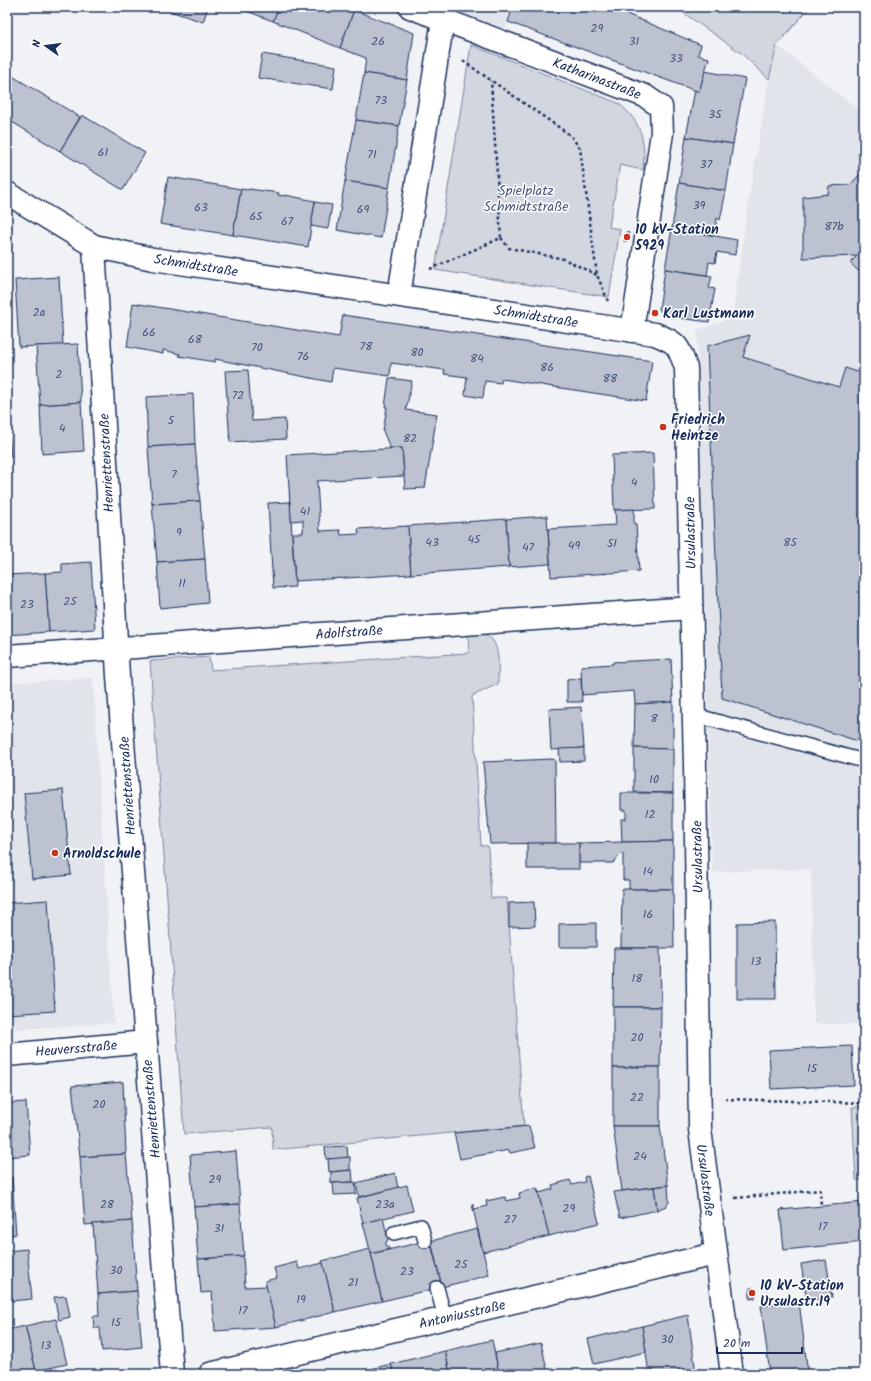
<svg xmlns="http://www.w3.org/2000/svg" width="871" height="1381" font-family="Kalam,sans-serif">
<rect width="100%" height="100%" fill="#f1f2f5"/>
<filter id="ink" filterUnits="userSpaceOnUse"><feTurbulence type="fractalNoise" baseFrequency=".025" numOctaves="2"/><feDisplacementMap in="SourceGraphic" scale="8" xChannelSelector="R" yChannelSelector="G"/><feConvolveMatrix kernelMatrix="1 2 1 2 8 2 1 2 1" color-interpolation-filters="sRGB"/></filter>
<g filter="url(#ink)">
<g fill="#e1e4ea">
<polygon points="445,7 513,7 505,29"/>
<polygon points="777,45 864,114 864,1024 814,1024 811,869 712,872 697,330 732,318 750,191 769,79"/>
<polygon points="93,678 114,1023 7,1030 7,683"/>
</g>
<g fill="#d2d6df" stroke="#76829e">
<polygon points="675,7 810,7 777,45 769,79 741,53"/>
<path d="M 471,45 L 618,103 C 642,122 646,141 643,170 L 620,165 L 609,227 L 620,229 L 609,297 L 435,270 Z"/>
<path d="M 468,633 C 472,633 480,632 484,634 C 502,640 498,668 498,684 L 472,696 L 481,846 L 488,846 L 491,898 L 507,898 L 524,1126 L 273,1150 L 272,1127 L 184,1134 L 150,661 L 209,657 L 211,670 L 469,653 Z"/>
<polygon points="852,1107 864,1107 864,1180 856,1180"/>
</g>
<g fill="#bcc2d0" stroke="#1b2f5e">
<polygon points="158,7 208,7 203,22"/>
<polygon points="236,7 279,7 273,21"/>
<polygon points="279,7 346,7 354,10 340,48 273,21"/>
<polygon points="513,7 610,7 701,45 698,55 709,58 699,92 508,22"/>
<polygon points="354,10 414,33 407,80 364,73 366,58 340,48"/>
<polygon points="262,54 336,66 333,89 258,78"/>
<polygon points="705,71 745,79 733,144 686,137 695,90 699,92"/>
<polygon points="364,73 407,80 399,126 356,120"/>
<polygon points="9,74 80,117 60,151 7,119 7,77"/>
<polygon points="82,115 145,153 123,190 60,151"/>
<polygon points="356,120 399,126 389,188 345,181"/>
<polygon points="686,137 733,144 726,191 679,183"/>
<polygon points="864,170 864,276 850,263 857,256 803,258 803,197 828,194 829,186 850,185"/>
<polygon points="168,177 241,189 233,235 160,224"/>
<polygon points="345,181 389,188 381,238 337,230"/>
<polygon points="679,183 726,191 720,220 717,218 714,235 672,228"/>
<polygon points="241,189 248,190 249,189 279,193 278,195 285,196 285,195 315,201 308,247 233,235"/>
<polygon points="315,202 332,205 328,229 311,226"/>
<polygon points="672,228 737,240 735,255 717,252 715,263 709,262 707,275 665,269"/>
<polygon points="626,232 629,233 628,241 624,241"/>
<polygon points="665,269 712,276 709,288 715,289 709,322 664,316 659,309"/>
<polygon points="59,277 63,345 19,347 15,280"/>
<polygon points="133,303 339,337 343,315 652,361 646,401 502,379 501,383 485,381 483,398 465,395 467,377 444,374 445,370 391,363 390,376 333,368 331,382 215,359 215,362 179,356 180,354 163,350 163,354 127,347"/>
<polygon points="750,335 743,357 839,387 845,368 864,374 864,743 722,698 707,346"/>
<polygon points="78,344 81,402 40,405 36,346"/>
<polygon points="248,370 252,421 285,419 286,439 230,442 225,371"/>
<polygon points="389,378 412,381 406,410 437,414 425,488 405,489 402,448 390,448 383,431 387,407 385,407"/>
<polygon points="193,394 195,444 148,447 146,397"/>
<polygon points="81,402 84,451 42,454 40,405"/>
<polygon points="7,431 9,431 11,457 7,457"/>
<polygon points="195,444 200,501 152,504 148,447"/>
<polygon points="402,448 404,476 317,481 320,531 340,530 341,535 359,534 358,529 408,526 411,574 295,581 292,533 303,533 303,520 291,521 287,455"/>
<polygon points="653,453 655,509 614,510 612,455"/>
<polygon points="200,501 205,559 157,562 152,504"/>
<polygon points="290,502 295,587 273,588 268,503"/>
<polygon points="634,509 634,524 636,524 639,571 551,577 548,529 616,525 615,510"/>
<polygon points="547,516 550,564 509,567 506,519"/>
<polygon points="506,519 509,567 411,574 408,526"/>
<polygon points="205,559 208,603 160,608 157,562"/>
<polygon points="91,562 95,629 49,632 45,573 62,572 62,564"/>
<polygon points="45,573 49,632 7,635 7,575"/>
<polygon points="671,659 673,702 635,704 634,691 582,695 581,666 613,664 613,662"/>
<polygon points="581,678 582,702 567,702 567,679"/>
<polygon points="673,702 673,749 634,748 635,704"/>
<polygon points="581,707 584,748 551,750 549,709"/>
<polygon points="584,748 584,761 560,762 559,749"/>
<polygon points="634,748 673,749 673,793 634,792"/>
<polygon points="552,759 555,760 556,843 490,844 483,762"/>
<polygon points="63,790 71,875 32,879 24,793"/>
<polygon points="621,793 673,793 673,841 622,842 621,819 626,819 626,810 621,810"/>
<polygon points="673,841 673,889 629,889 629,880 623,880 623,854 621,854 613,863 579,863 579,843"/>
<rect x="527" y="843" width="52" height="26"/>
<polygon points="622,889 673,889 674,948 621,948"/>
<polygon points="48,900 55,1011 7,1014 7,903"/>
<polygon points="534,902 535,926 509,927 509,903"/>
<polygon points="775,922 776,999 737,999 737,923"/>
<polygon points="596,923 596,947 559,947 559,924"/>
<polygon points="614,948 660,948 661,1007 613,1007"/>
<polygon points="613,1007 661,1007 660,1067 629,1067 629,1068 613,1068"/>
<polygon points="852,1046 854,1085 771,1089 769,1050"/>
<polygon points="629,1067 660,1067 660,1126 613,1126 613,1068 629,1068"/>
<polygon points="123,1082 126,1154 80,1157 72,1086"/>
<polygon points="26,1102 30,1155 7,1157 7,1103"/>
<polygon points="529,1126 535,1148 510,1153 509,1150 460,1159 454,1133"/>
<polygon points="613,1126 660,1126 668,1185 622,1191"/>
<polygon points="347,1146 348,1158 326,1159 325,1147"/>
<polygon points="236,1151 240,1204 194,1207 190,1155"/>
<polygon points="126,1154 132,1221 85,1225 80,1157"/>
<polygon points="350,1157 350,1170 329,1172 328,1159"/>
<polygon points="352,1170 353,1182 331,1183 331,1172"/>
<polygon points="395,1173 398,1188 359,1197 356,1183"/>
<polygon points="588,1176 599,1223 549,1236 537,1188 539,1193 553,1189 552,1185 570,1180 572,1185 585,1182 584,1177"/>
<polygon points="12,1177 16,1234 7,1236 7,1178"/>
<polygon points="355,1182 356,1194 334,1195 333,1183"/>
<polygon points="407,1185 413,1211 363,1223 357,1198"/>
<polygon points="668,1185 669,1202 666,1206 657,1210 654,1187"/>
<polygon points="654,1187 657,1210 620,1218 614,1192"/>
<polygon points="537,1188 549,1236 483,1252 472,1204 473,1204 474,1209 487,1206 486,1201 505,1197 506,1201 520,1198 519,1193"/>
<polygon points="864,1202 864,1242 784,1250 780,1210"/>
<polygon points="240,1204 244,1256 198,1259 194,1207"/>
<polygon points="383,1218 388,1239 385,1245 390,1249 371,1254 363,1223"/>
<polygon points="132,1221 137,1291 98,1294 93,1224"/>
<polygon points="477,1229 489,1275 442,1287 431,1241"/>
<polygon points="430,1240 442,1287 382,1301 371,1254"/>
<polygon points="27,1249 32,1299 11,1301 7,1282 7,1251"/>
<polygon points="370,1249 382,1301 335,1312 322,1261"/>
<polygon points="243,1256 245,1287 267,1286 276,1327 215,1331 212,1292 201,1293 198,1259"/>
<polygon points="826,1260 832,1297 807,1301 801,1264"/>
<polygon points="297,1262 299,1269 323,1263 335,1312 276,1327 265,1281 277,1278 274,1268"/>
<polygon points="750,1288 754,1288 755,1298 750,1299"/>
<polygon points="137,1291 142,1347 102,1351 100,1328 94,1328 93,1316 99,1316 98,1294"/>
<polygon points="66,1296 70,1317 59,1320 54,1297"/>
<polygon points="799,1301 808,1374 770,1374 761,1306"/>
<polygon points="688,1315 696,1374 649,1374 642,1326"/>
<polygon points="56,1319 67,1364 36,1371 25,1326"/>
<polygon points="25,1326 36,1371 26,1374 7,1374 7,1330"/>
<polygon points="642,1326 646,1352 594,1364 588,1339"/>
<polygon points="492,1340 499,1374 450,1374 445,1351"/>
<polygon points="541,1343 548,1374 499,1374 495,1353"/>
<polygon points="445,1351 450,1374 394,1374 391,1364"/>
<polygon points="391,1364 394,1374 350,1374"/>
</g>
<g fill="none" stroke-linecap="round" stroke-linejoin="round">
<defs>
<g id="lane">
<polyline points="694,715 864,761"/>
<polyline points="394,1233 421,1226 425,1241"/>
<polyline points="437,1288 445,1318"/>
</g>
<g id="street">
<polyline points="410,7 645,96 661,107 662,133 632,331"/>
<path d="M 7,193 L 94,246 L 153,259 L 655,334 C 678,343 678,345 686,368 L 695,766 L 700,1129 L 732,1374"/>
<polyline points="94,246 118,676 146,1042 172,1374"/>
<polyline points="399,295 443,20"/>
<polyline points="7,656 691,608"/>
<polyline points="7,1055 146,1042"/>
<polyline points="210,1374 715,1254"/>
</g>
</defs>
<use href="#lane" stroke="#1b2f5e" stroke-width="16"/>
<use href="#street" stroke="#1b2f5e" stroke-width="25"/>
<g stroke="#1b2f5e" stroke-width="2.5" stroke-dasharray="3 3" stroke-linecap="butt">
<polyline points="463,61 570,135 580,148 597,275 608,301"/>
<polyline points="501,238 509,248 564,259 597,275"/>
<polyline points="430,269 501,238 491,81"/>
<polyline points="725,1099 864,1103"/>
<polyline points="735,1198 820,1190 821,1206"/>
</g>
<use href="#lane" stroke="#fff" stroke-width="13"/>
<use href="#street" stroke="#fff" stroke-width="22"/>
</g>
</g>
<g fill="#c8321e" stroke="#fff" stroke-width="1.5">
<circle cx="627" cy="237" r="4"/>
<circle cx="655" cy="313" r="4"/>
<circle cx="663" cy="427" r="4"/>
<circle cx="55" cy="853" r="4"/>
<circle cx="752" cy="1293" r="4"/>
</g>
<g text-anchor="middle" stroke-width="3" stroke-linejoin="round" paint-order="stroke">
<g font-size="12" fill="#43547a">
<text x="597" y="32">29</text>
<text x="378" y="45">26</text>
<text x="634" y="45">31</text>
<text x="676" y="62">33</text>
<text x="381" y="104">73</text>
<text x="715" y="118">35</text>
<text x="103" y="156">61</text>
<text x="372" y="158">71</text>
<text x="706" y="168">37</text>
<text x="699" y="209">39</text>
<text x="201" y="211">63</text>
<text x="363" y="213">69</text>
<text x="256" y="220">65</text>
<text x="287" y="225">67</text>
<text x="834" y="230">87b</text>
<text x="39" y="316">2a</text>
<text x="149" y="336">66</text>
<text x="195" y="343">68</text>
<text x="366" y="350">78</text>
<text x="257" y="351">70</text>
<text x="417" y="356">80</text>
<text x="303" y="360">76</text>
<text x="477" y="362">84</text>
<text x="547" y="371">86</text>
<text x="59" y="378">2</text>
<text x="610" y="382">88</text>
<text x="238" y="399">72</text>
<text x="171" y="424">5</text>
<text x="62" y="432">4</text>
<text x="410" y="442">82</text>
<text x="174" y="478">7</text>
<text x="634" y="486">4</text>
<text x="305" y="515">41</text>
<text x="179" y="536">9</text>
<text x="474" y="543">45</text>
<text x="432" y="546">43</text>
<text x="790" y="546">85</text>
<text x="612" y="547">51</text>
<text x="574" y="549">49</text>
<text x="528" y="551">47</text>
<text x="182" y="587">11</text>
<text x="70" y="605">25</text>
<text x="27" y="608">23</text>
<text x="654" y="722">8</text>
<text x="654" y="783">10</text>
<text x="650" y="818">12</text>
<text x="648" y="875">14</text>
<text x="648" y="918">16</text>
<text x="756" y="965">13</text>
<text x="637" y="982">18</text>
<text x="637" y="1041">20</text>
<text x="812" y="1072">15</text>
<text x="637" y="1101">22</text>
<text x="99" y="1108">20</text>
<text x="640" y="1160">24</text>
<text x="215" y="1183">29</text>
<text x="107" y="1208">28</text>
<text x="385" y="1208">23a</text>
<text x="569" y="1212">29</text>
<text x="510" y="1223">27</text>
<text x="823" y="1230">17</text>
<text x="219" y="1232">31</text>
<text x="461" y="1268">25</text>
<text x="116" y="1274">30</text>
<text x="407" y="1275">23</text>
<text x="353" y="1286">21</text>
<text x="301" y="1303">19</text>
<text x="243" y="1314">17</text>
<text x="116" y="1326">15</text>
<text x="667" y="1343">30</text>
<text x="46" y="1349">13</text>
</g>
<g font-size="14" fill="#1b2f5e" stroke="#fff">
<text transform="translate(597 78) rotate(21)" y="5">Katharinastraße</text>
<text transform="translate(196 265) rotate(9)" y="5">Schmidtstraße</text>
<text transform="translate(536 316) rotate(9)" y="5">Schmidtstraße</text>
<text transform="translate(106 463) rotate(-93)" y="5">Henriettenstraße</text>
<text transform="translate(690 533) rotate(-91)" y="5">Ursulastraße</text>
<text transform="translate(349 632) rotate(-4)" y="5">Adolfstraße</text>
<text transform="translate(127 786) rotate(-94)" y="5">Henriettenstraße</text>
<text transform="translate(697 857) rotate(-91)" y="5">Ursulastraße</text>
<text transform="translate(76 1048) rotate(-5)" y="5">Heuversstraße</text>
<text transform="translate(151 1109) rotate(-95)" y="5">Henriettenstraße</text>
<text transform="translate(706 1180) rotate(83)" y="5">Ursulastraße</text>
<text transform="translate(462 1314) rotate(-13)" y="5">Antoniusstraße</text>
</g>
<g font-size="14" fill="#49597e" stroke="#fff">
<text x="526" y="195">Spielplatz<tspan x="526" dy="16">Schmidtstraße</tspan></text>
</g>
<g font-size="14" font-weight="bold" fill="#1b2f5e" stroke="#fff" text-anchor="start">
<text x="635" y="234">10 kV-Station<tspan x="635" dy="16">5929</tspan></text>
<text x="663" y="318">Karl Lustmann</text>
<text x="671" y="424">Friedrich<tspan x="671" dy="16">Heintze</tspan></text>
<text x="63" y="858">Arnoldschule</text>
<text x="760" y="1290">10 kV-Station<tspan x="760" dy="16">Ursulastr.19</tspan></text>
</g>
</g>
<rect width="871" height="1381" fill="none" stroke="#fff" stroke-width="24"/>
<rect x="12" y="12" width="847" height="1357" fill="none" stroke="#1b2f5e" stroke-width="1.5" filter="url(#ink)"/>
<g transform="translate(46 46) rotate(284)" stroke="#ffffff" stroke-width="3" paint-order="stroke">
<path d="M0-3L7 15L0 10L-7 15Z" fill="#1b2f5e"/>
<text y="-6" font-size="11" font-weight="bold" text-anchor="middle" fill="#1b2f5e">N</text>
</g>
<path d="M717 1347v6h85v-6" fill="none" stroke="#1b2f5e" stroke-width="2"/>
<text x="723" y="1347" font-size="12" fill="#1b2f5e" stroke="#ffffff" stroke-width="3" paint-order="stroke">20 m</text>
</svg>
